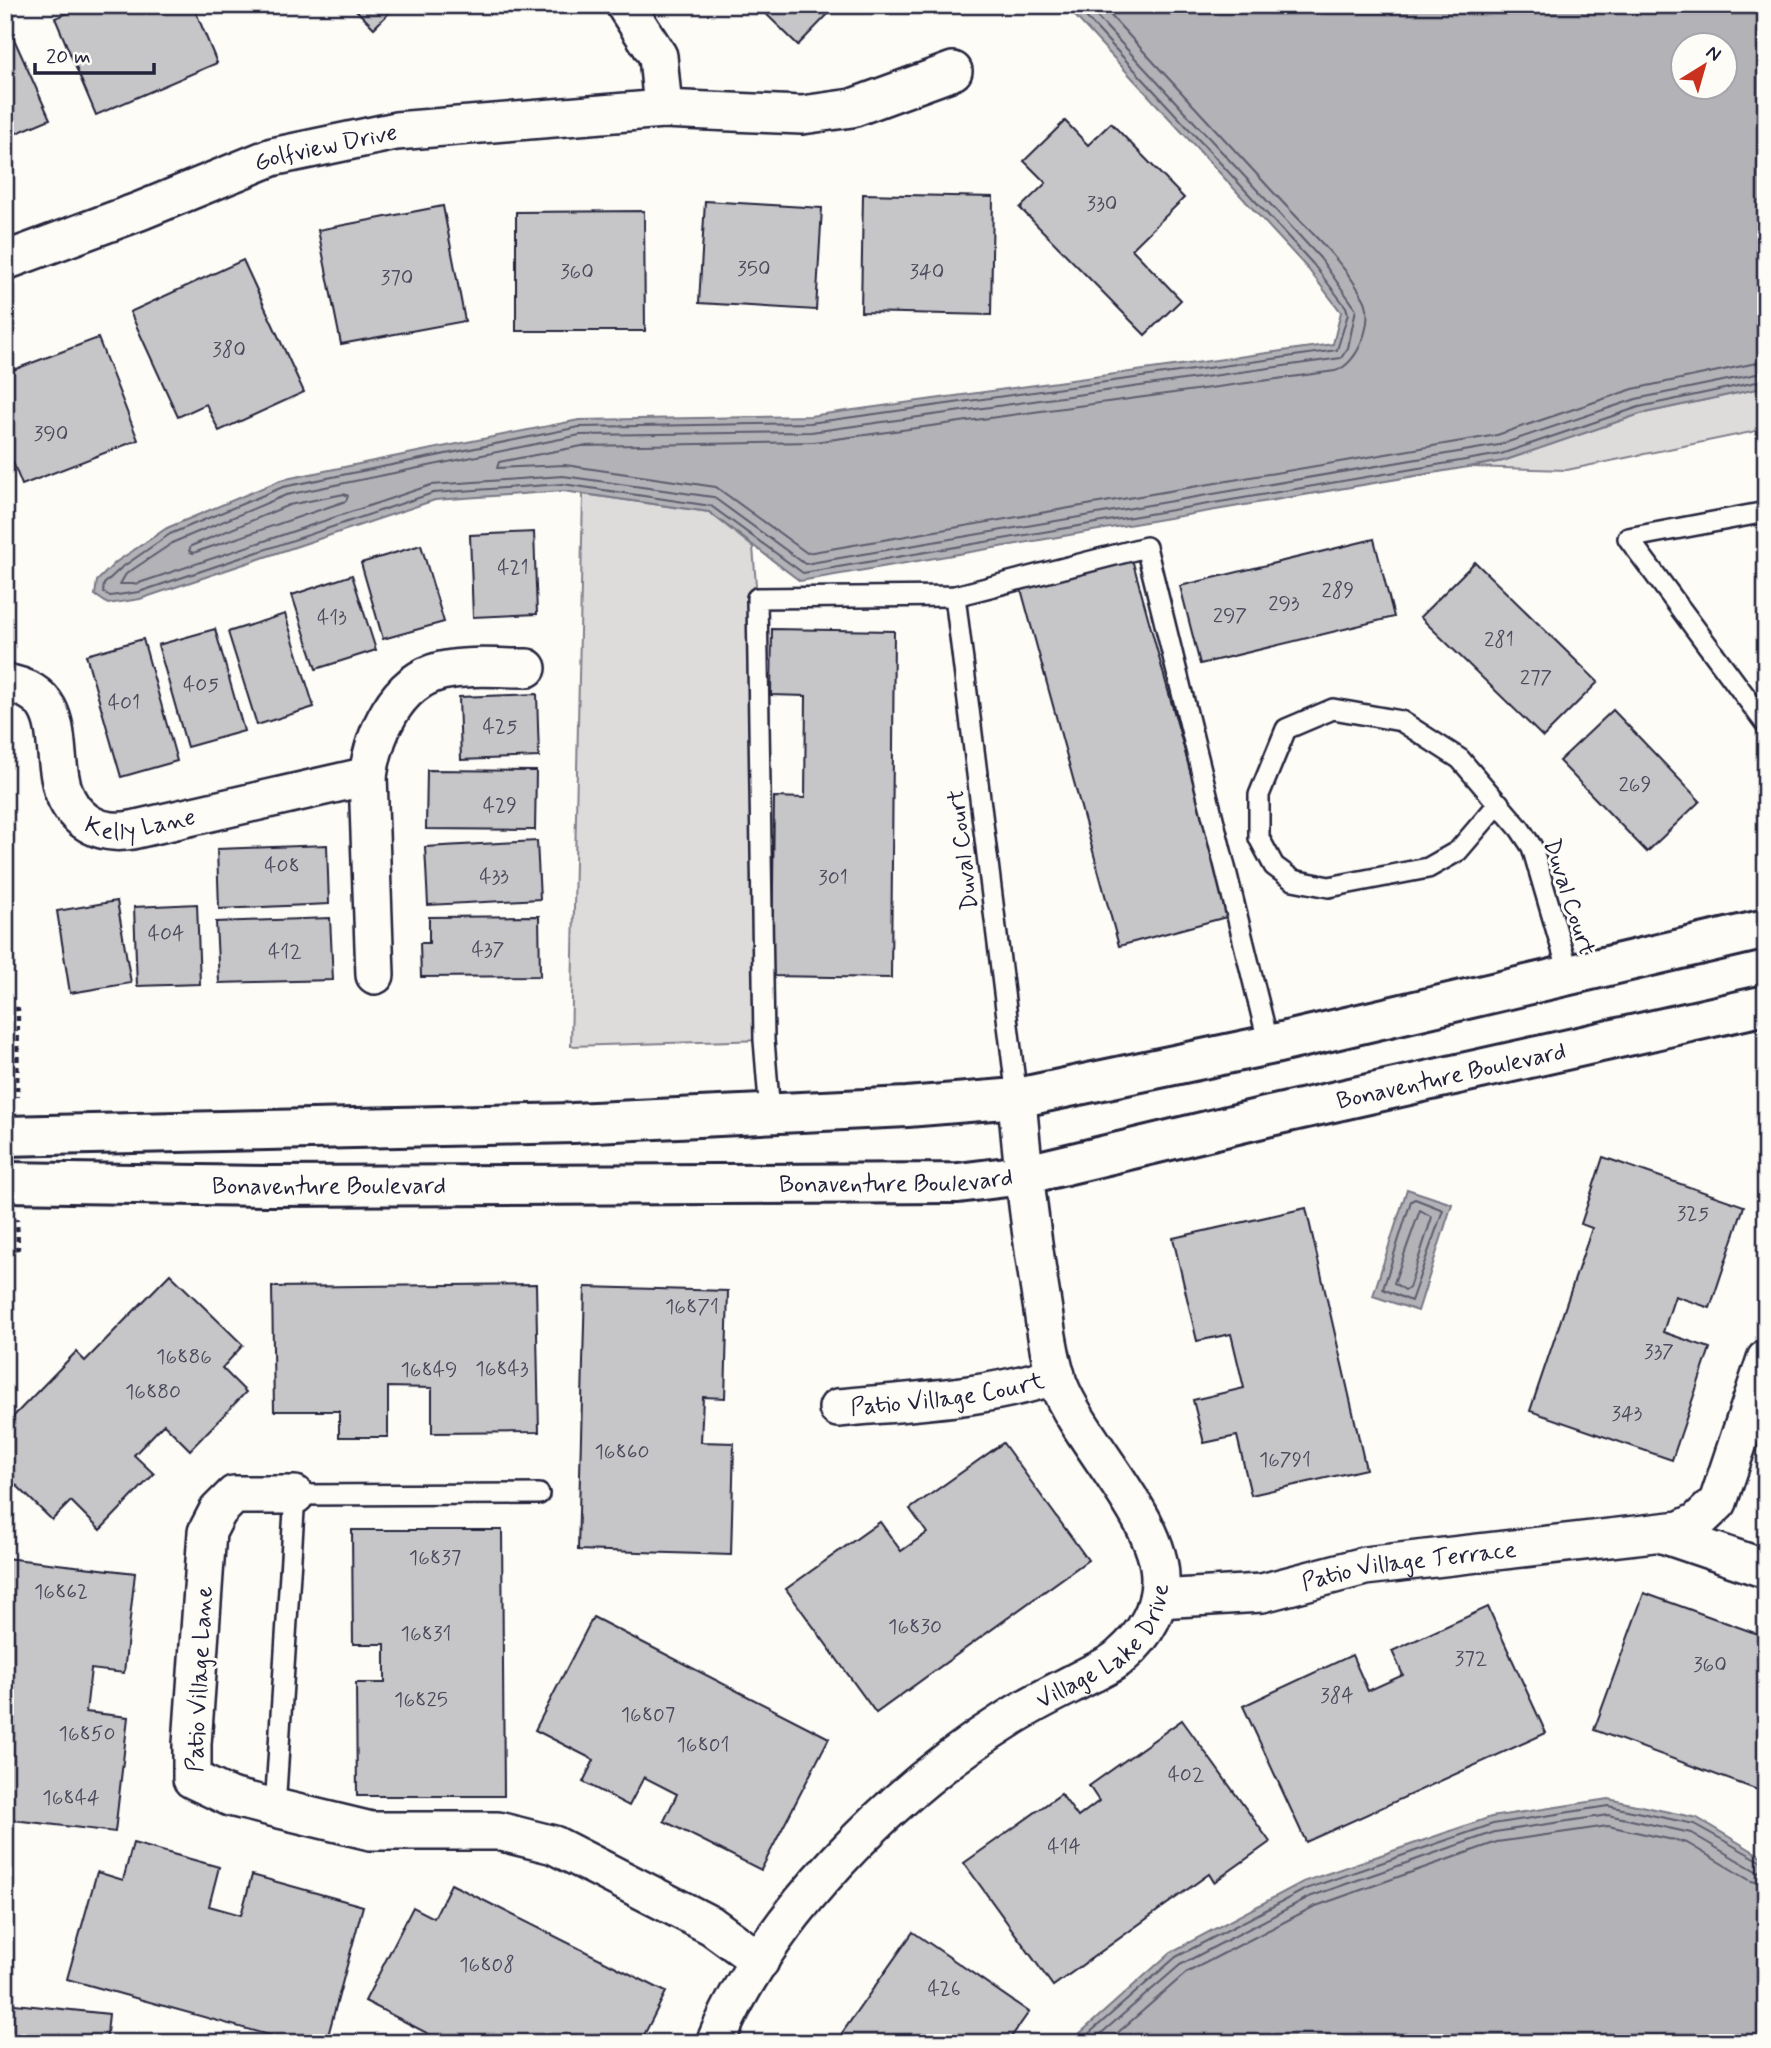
<svg xmlns="http://www.w3.org/2000/svg" width="1771" height="2048" font-family="Mynerve,sans-serif">
<rect width="100%" height="100%" fill="#fdfcf7"/>
<filter id="ink" filterUnits="userSpaceOnUse"><feTurbulence type="fractalNoise" baseFrequency=".0143" numOctaves="2"/><feDisplacementMap in="SourceGraphic" scale="14" xChannelSelector="R" yChannelSelector="G"/><feConvolveMatrix kernelMatrix="1 2 1 2 8 2 1 2 1" color-interpolation-filters="sRGB"/></filter>
<g filter="url(#ink)">
<g fill="#dddcdb" stroke="#807f8b" stroke-width="2">
<polygon points="1766,387 1766,429 1567,470 1471,467 1503,461 1640,414"/>
<polygon points="583,494 709,512 753,547 757,598 764,1040 571,1046"/>
</g>
<g fill="#b2b2b7" stroke="#787885" stroke-width="2" fill-rule="evenodd">
<path d="M 1065,5 L 1766,5 L 1766,387 L 1640,414 L 1503,461 L 800,581 L 709,512 L 563,491 L 435,500 L 140,599 L 108,604 L 95,595 L 97,581 L 116,562 L 167,528 L 281,480 L 442,447 L 579,420 L 810,416 L 1333,344 L 1341,312 L 1308,269 ZM 1684,46 L 1726,46 L 1726,88 L 1684,88 Z"/>
<polygon points="1407,1189 1452,1204 1418,1311 1373,1296"/>
<polygon points="1608,1799 1697,1818 1766,1859 1766,2043 1069,2043 1171,1952 1303,1882 1491,1817"/>
</g>
<g fill="none" stroke-linecap="round" stroke-linejoin="round">
<g stroke="#5c5c6d" stroke-width="2">
<polyline points="1075,5 1313,264 1346,307 1348,314 1337,350 810,423 579,427 283,487 170,534 121,568 104,584 103,592 110,596 139,592 433,493 563,484 711,506 803,573 1501,454 1639,407 1766,380"/>
<polyline points="1086,5 1320,258 1356,309 1348,348 1341,358 811,432 580,435 286,495 174,542 126,574 120,584 136,584 431,485 563,476 713,497 805,564 1499,445 1636,399 1766,372"/>
<path d="M 1101,5 C 1159,68 1217,131 1274,193 C 1304,226 1343,260 1364,299 C 1375,320 1358,365 1335,371 L 814,442 L 582,446 L 499,462 L 497,468 L 565,465 L 716,487 L 807,553 L 1497,435 L 1633,389 L 1766,361"/>
<polygon points="344,494 348,496 346,501 193,553 189,551 191,546 289,505"/>
<polygon points="1415,1199 1443,1210 1411,1301 1383,1289 1411,1201"/>
<polygon points="1420,1210 1432,1217 1409,1288 1405,1290 1394,1283"/>
<polyline points="1078,2043 1176,1957 1306,1889 1493,1824 1608,1806 1694,1824 1766,1864"/>
<polyline points="1090,2043 1180,1965 1309,1897 1495,1832 1608,1815 1691,1833 1756,1871 1766,1873"/>
<polyline points="1106,2043 1186,1973 1313,1907 1497,1842 1608,1826 1687,1843 1751,1881 1766,1884"/>
</g>
</g>
<g fill="#c6c6c8" stroke="#22223b" stroke-width="2">
<polygon points="65,5 193,5 217,63 96,115 55,18 68,13"/>
<polygon points="351,5 397,5 374,28"/>
<polygon points="757,5 837,5 798,45"/>
<polygon points="5,19 50,119 5,138"/>
<polygon points="1065,121 1088,145 1111,123 1184,198 1132,249 1181,300 1145,335 1020,208 1046,183 1024,161"/>
<polygon points="863,194 993,197 991,315 861,312"/>
<polygon points="705,201 822,208 816,310 699,303"/>
<polygon points="443,206 465,321 341,344 318,230"/>
<polygon points="644,211 645,331 516,331 516,212"/>
<polygon points="243,260 304,392 219,431 206,404 178,417 130,312"/>
<polygon points="98,338 138,440 22,485 5,442 5,373"/>
<polygon points="534,532 537,614 473,617 470,535"/>
<polygon points="1374,539 1394,617 1200,664 1180,586"/>
<polygon points="421,545 444,622 383,639 361,563"/>
<polygon points="1132,559 1230,916 1119,946 1021,589"/>
<polygon points="1475,562 1598,682 1543,737 1420,617"/>
<polygon points="352,575 376,650 316,669 292,595"/>
<polygon points="285,614 314,707 257,725 228,632"/>
<polygon points="215,629 244,731 187,747 158,645"/>
<polygon points="772,629 894,631 891,978 772,976 774,797 805,798 806,696 771,695"/>
<polygon points="143,639 177,761 121,777 86,655"/>
<polygon points="537,694 539,757 461,760 459,697"/>
<polygon points="1613,710 1700,801 1647,852 1559,761"/>
<polygon points="427,770 536,771 535,830 426,829"/>
<polygon points="537,841 540,899 428,905 425,847"/>
<polygon points="327,845 329,904 219,909 217,849"/>
<polygon points="117,901 131,983 70,993 57,911"/>
<polygon points="197,904 200,984 137,986 134,907"/>
<polygon points="539,916 540,976 421,977 420,943 429,943 429,917"/>
<polygon points="330,918 333,980 219,983 216,922"/>
<polygon points="1603,1157 1744,1206 1710,1308 1675,1296 1663,1332 1710,1348 1672,1460 1530,1411 1592,1228 1581,1224"/>
<polygon points="1306,1208 1366,1469 1251,1495 1237,1436 1204,1443 1193,1400 1244,1388 1231,1334 1197,1341 1173,1238"/>
<polygon points="170,1274 243,1345 222,1368 246,1392 190,1450 164,1424 134,1455 154,1474 100,1530 71,1501 52,1520 5,1474 5,1425 76,1352 85,1361"/>
<polygon points="536,1284 539,1432 432,1433 432,1388 388,1387 388,1437 339,1437 339,1411 274,1411 272,1287"/>
<polygon points="585,1287 728,1291 725,1398 703,1397 701,1442 734,1443 731,1555 578,1550"/>
<polygon points="1003,1443 1088,1560 876,1713 786,1589 880,1522 901,1551 927,1533 910,1509"/>
<polygon points="352,1530 502,1530 504,1796 357,1796 356,1683 385,1683 385,1644 353,1644"/>
<polygon points="5,1558 135,1573 124,1673 91,1669 86,1712 128,1717 115,1832 5,1819"/>
<polygon points="1644,1593 1766,1637 1766,1793 1594,1730"/>
<polygon points="1488,1607 1546,1733 1306,1842 1243,1706 1352,1655 1368,1691 1403,1675 1392,1651"/>
<polygon points="593,1617 829,1738 761,1870 664,1821 677,1794 644,1777 629,1806 583,1782 594,1760 535,1730"/>
<polygon points="1182,1720 1270,1842 1214,1882 1209,1874 1053,1986 964,1863 1061,1794 1078,1817 1099,1801 1089,1786"/>
<polygon points="133,1843 219,1867 209,1906 241,1915 252,1875 363,1906 326,2043 297,2043 67,1979 97,1872 123,1880"/>
<polygon points="451,1884 666,1992 640,2043 446,2043 365,2001 413,1907 434,1918"/>
<polygon points="913,1932 1029,2012 1007,2043 835,2043"/>
<polygon points="5,2003 109,2014 106,2043 5,2043"/>
</g>
<g fill="none" stroke-linecap="round" stroke-linejoin="round">
<defs>
<g id="service">
<polyline points="1766,512 1628,538 1766,724"/>
<polyline points="955,596 1017,1098"/>
<polyline points="1499,803 1458,851 1428,868 1329,887 1293,880 1274,866 1259,838 1259,795 1286,729 1333,709 1401,721 1460,759 1520,829 1532,847 1569,973"/>
<polyline points="770,1114 764,1040 757,598 955,596 1146,547 1269,1045"/>
<polyline points="275,1809 295,1495 539,1494"/>
</g>
<g id="minor">
<polyline points="625,5 658,56 663,109"/>
<path id="s1" d="M 5,261 L 140,211 L 272,157 L 396,131 L 663,109 L 802,115 L 852,108 L 953,71"/>
<path id="s2" d="M 5,683 C 88,696 31,781 85,821 C 99,831 116,833 132,830 L 368,776"/>
<path d="M 375,975 L 368,776 C 374,735 395,682 441,671 C 468,665 499,668 527,668"/>
<path id="s3" d="M 838,1408 C 910,1401 986,1399 1056,1375"/>
<polyline points="295,1495 234,1495 218,1511 207,1532 192,1744 192,1779 230,1797 371,1831 498,1831 554,1845 712,1926 760,1961"/>
<polyline points="1660,1533 1766,1569"/>
<path id="s4" d="M 1158,1599 L 1262,1593 L 1365,1566 L 1680,1530 L 1697,1522 L 1718,1502 L 1766,1359"/>
<path id="s5" d="M 715,2043 C 768,1916 893,1791 1008,1719 C 1034,1702 1063,1689 1091,1674 C 1101,1669 1113,1664 1121,1656 C 1144,1636 1160,1611 1160,1580 C 1162,1521 1079,1440 1058,1383 C 1048,1354 1045,1321 1040,1291 C 1030,1226 1022,1162 1017,1098"/>
</g>
<g id="secondary">
<polyline points="5,1136 573,1123 907,1107 1017,1098 1274,1044 1766,929"/>
<path id="s6" d="M 5,1182 L 267,1186 L 958,1183 L 1023,1175 L 1270,1116 L 1766,1005"/>
</g>
</defs>
<use href="#service" stroke="#22223b" stroke-width="24"/>
<use href="#minor" stroke="#22223b" stroke-width="42"/>
<use href="#secondary" stroke="#22223b" stroke-width="44"/>
<g stroke="#22223b" stroke-width="4.5" stroke-dasharray="5 5" stroke-linecap="butt">
<polyline points="5,1009 18,1009 17,1097"/>
<polyline points="5,1249 18,1248 17,1219"/>
</g>
<use href="#service" stroke="#fdfcf7" stroke-width="19"/>
<use href="#minor" stroke="#fdfcf7" stroke-width="37"/>
<use href="#secondary" stroke="#fdfcf7" stroke-width="38"/>
</g>
</g>
<g text-anchor="middle" stroke-width="6" stroke-linejoin="round" paint-order="stroke">
<g font-size="21" fill="#4b4b5e">
<text x="1102" y="210">330</text>
<text x="754" y="275">350</text>
<text x="577" y="278">360</text>
<text x="927" y="278">340</text>
<text x="397" y="284">370</text>
<text x="229" y="356">380</text>
<text x="51" y="440">390</text>
<text x="513" y="574">421</text>
<text x="1338" y="597">289</text>
<text x="1284" y="610">293</text>
<text x="1230" y="622">297</text>
<text x="332" y="624">413</text>
<text x="1499" y="646">281</text>
<text x="1536" y="684">277</text>
<text x="201" y="691">405</text>
<text x="124" y="709">401</text>
<text x="500" y="733">425</text>
<text x="1635" y="791">269</text>
<text x="500" y="812">429</text>
<text x="282" y="872">408</text>
<text x="494" y="883">433</text>
<text x="833" y="884">301</text>
<text x="166" y="940">404</text>
<text x="488" y="956">437</text>
<text x="285" y="958">412</text>
<text x="1693" y="1220">325</text>
<text x="692" y="1313">16871</text>
<text x="1659" y="1358">337</text>
<text x="184" y="1363">16886</text>
<text x="502" y="1375">16843</text>
<text x="429" y="1376">16849</text>
<text x="153" y="1398">16880</text>
<text x="1627" y="1420">343</text>
<text x="622" y="1458">16860</text>
<text x="1285" y="1466">16791</text>
<text x="435" y="1564">16837</text>
<text x="61" y="1598">16862</text>
<text x="915" y="1633">16830</text>
<text x="426" y="1640">16831</text>
<text x="1471" y="1665">372</text>
<text x="1710" y="1671">360</text>
<text x="1337" y="1702">384</text>
<text x="421" y="1706">16825</text>
<text x="648" y="1721">16807</text>
<text x="87" y="1740">16850</text>
<text x="703" y="1751">16801</text>
<text x="1186" y="1781">402</text>
<text x="71" y="1804">16844</text>
<text x="1064" y="1853">414</text>
<text x="487" y="1971">16808</text>
<text x="944" y="1995">426</text>
</g>
<g font-size="24" fill="#22223b" stroke="#fdfcf7">
<text dy="8" stroke="none"><textPath href="#s1" startOffset="341">Golfview Drive</textPath></text>
<text dy="8" stroke="none"><textPath href="#s2" startOffset="231">Kelly Lane</textPath></text>
<text transform="translate(962 850) rotate(-97)" y="8">Duval Court</text>
<text transform="translate(1570 897) rotate(72)" y="8">Duval Court</text>
<text dy="8" stroke="none"><textPath href="#s6" startOffset="1458">Bonaventure Boulevard</textPath></text>
<text dy="8" stroke="none"><textPath href="#s6" startOffset="891">Bonaventure Boulevard</textPath></text>
<text dy="8" stroke="none"><textPath href="#s6" startOffset="324">Bonaventure Boulevard</textPath></text>
<text dy="8" stroke="none"><textPath href="#s3" startOffset="110">Patio Village Court</textPath></text>
<text dy="8" stroke="none"><textPath href="#s4" startOffset="254">Patio Village Terrace</textPath></text>
<text dy="8" stroke="none"><textPath href="#s5" startOffset="567">Village Lake Drive</textPath></text>
<text transform="translate(199 1679) rotate(-87)" y="8">Patio Village Lane</text>
</g>
</g>
<rect width="1771" height="2048" fill="none" stroke="#fdfcf7" stroke-width="28"/>
<rect x="14" y="14" width="1743" height="2020" fill="none" stroke="#22223b" stroke-width="2.5" filter="url(#ink)"/>
<g transform="translate(1704 66) rotate(37)"><circle r="33" fill="#fdfcf7" stroke="#a5a5ac" stroke-width="2"/>
<path d="M0-5L12 26L0 18L-12 26Z" fill="#c8321e"/>
<text y="-10" font-size="19" font-weight="bold" text-anchor="middle" fill="#22223b">N</text>
</g>
<path d="M35 63v10h119v-10" fill="none" stroke="#22223b" stroke-width="3.5"/>
<text x="46" y="63" font-size="21" fill="#22223b" stroke="#fdfcf7" stroke-width="5" paint-order="stroke">20 m</text>
</svg>
